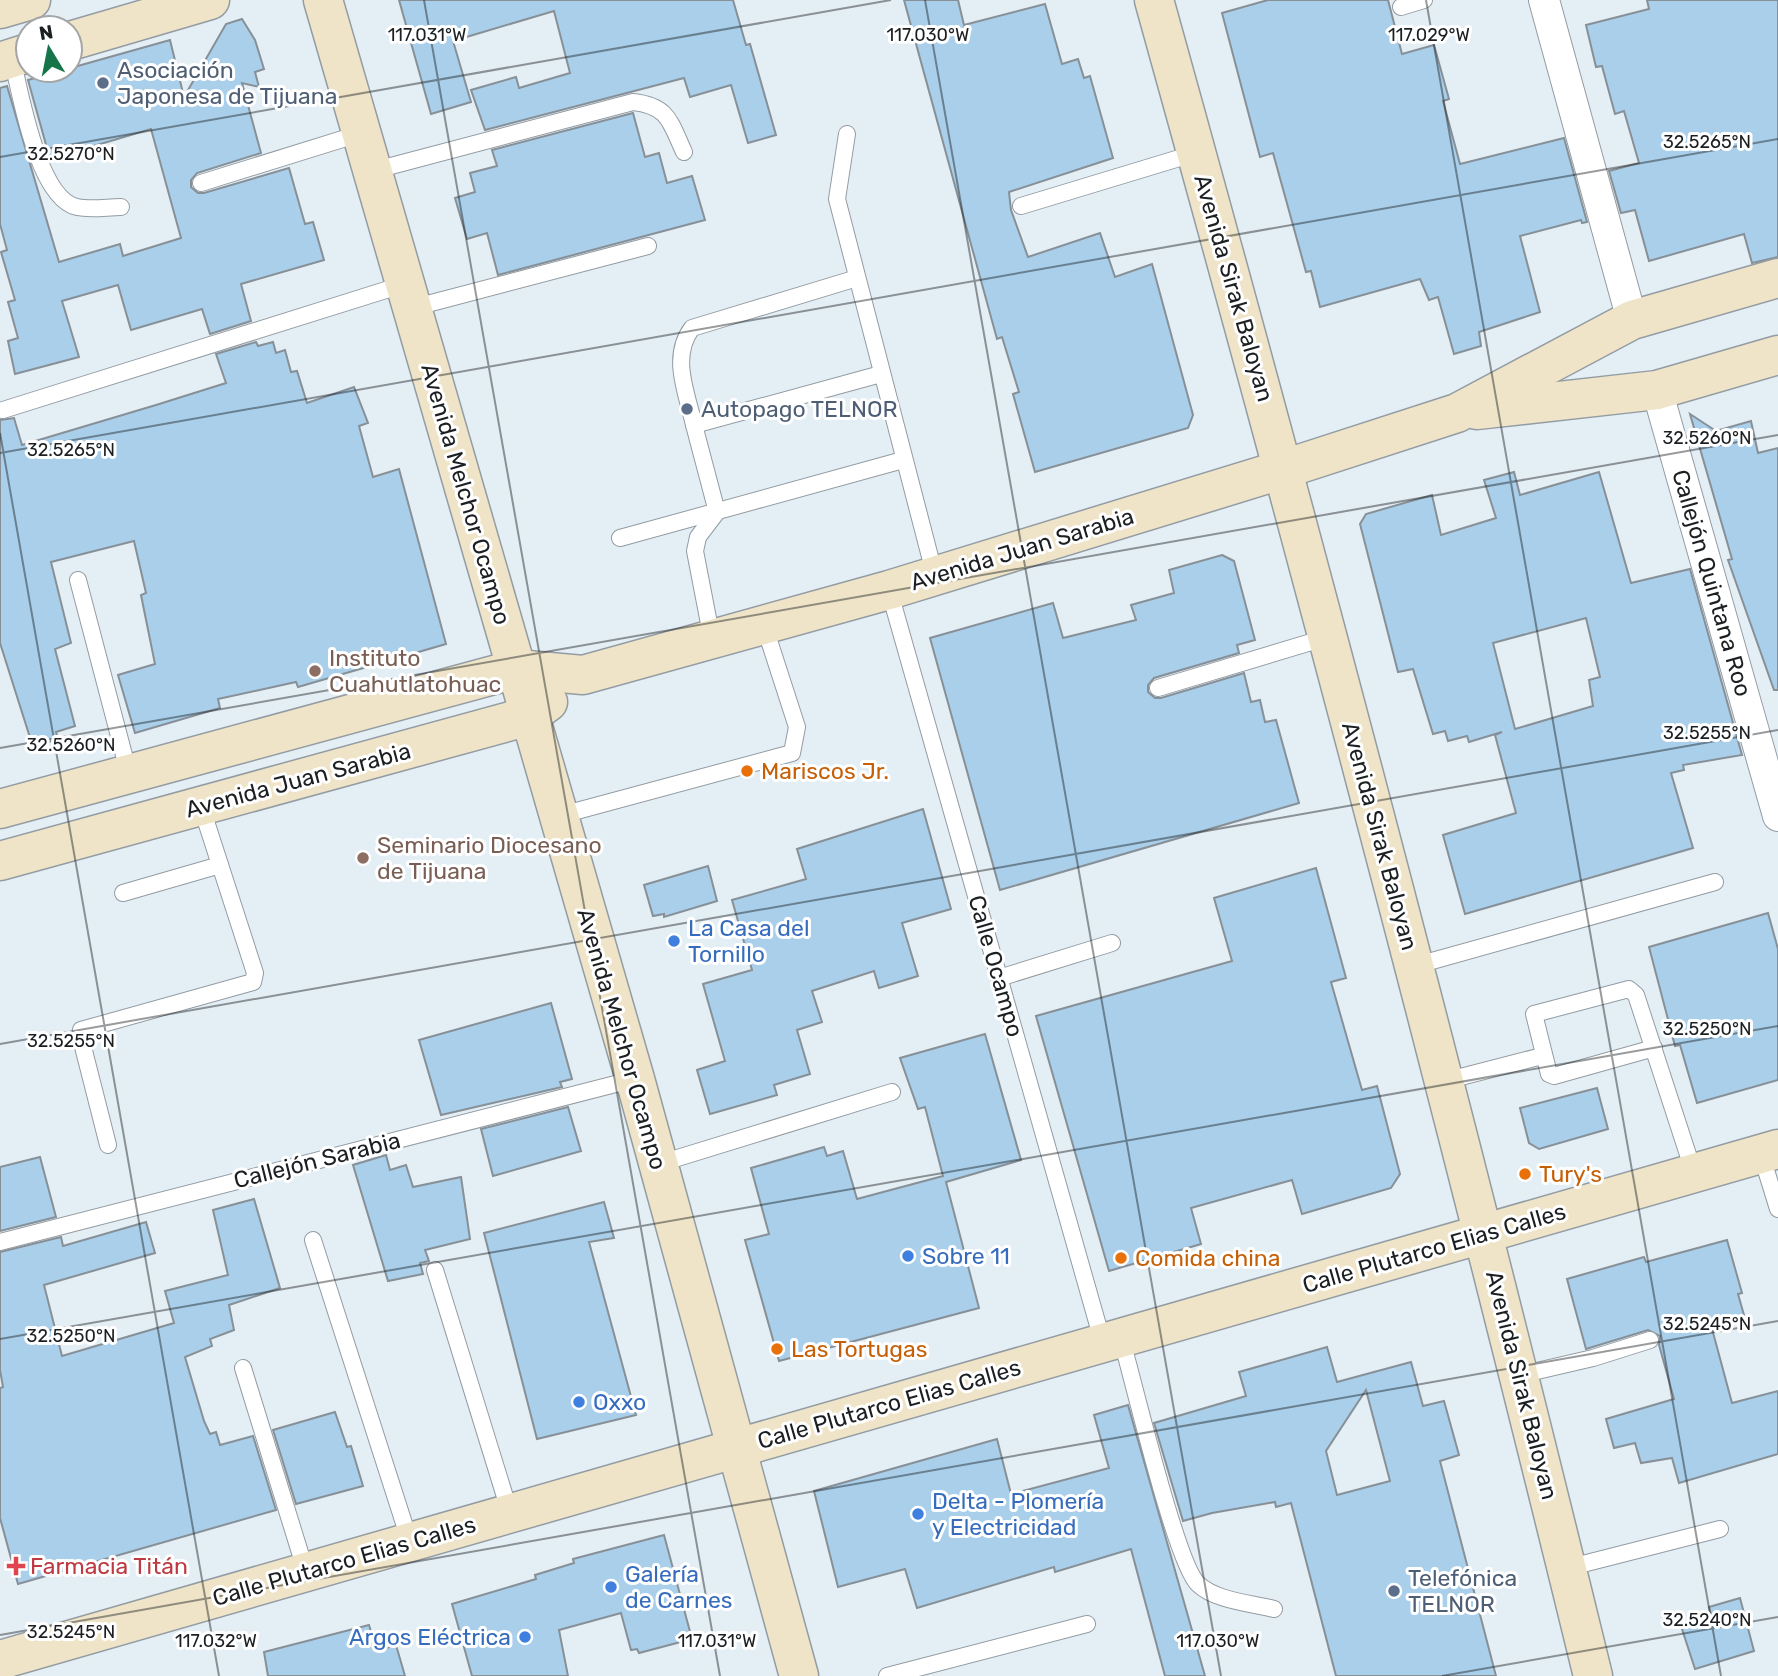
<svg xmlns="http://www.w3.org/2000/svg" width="1778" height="1676" font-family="Rubik,sans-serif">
<rect width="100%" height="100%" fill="#e4eef5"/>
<g fill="#a9cfeb" stroke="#879097" stroke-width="2" fill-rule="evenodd">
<polygon points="399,0 733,0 746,45 750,44 776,135 748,143 731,85 690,97 684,78 485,130 471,90 516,77 519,88 570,73 554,11 453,41 471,102 431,114"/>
<polygon points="904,0 958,0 964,25 1045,4 1062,64 1078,59 1084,78 1090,76 1113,158 1009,192 1011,210 1028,257 1100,233 1115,277 1152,264 1193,415 1188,428 1035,472 1013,394 1019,392 1002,337 997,339"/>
<polygon points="1268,0 1388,0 1402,54 1434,45 1449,99 1443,101 1460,164 1564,138 1587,222 1582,223 1581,220 1520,236 1540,312 1479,332 1481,346 1454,354 1438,297 1429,300 1420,279 1320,307 1311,271 1306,272 1273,153 1260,157 1222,13"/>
<polygon points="1647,0 1778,0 1778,257 1752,263 1744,234 1649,261 1635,210 1621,213 1609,171 1639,163 1624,111 1615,114 1602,66 1596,67 1586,25 1649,9"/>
<polygon points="242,19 255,40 264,69 255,72 259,87 242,83 261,153 197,173 191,180 191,187 198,193 204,193 289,168 305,224 313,222 324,260 241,284 251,321 210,334 202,309 131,330 118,285 62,301 79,357 15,374 8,341 18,338 8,302 15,300 1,252 7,250 0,224 0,88 7,86 59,262 120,244 123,256 181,238 151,129 50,159 28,80 170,40 184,97 226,24"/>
<polygon points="633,113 645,157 659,153 667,183 692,176 705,220 498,275 487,233 467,239 455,198 475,192 470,173 497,166 492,150"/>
<polygon points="256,342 258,346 273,342 276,353 285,350 291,372 297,371 307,403 354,387 368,423 359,426 373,477 399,469 446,644 298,687 296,682 218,699 220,708 135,733 118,675 155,664 141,595 146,593 134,541 51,562 71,643 55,649 75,726 56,732 58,739 33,747 0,643 0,420 14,418 22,445 156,405 226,383 216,354"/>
<polygon points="1690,414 1716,431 1751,421 1758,453 1778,448 1778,690 1774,690 1728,560 1732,559"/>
<path d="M 1514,472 L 1520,495 L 1599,472 L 1631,583 L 1690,569 L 1742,755 L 1683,765 L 1684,770 L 1671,773 L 1693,848 L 1465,914 L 1443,835 L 1516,813 L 1495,735 L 1502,732 L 1469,742 L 1467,736 L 1448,741 L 1445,731 L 1433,734 L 1413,669 L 1398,672 L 1360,524 L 1366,514 L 1432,495 L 1441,535 L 1496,518 L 1484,480 ZM 1586,618 L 1600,677 L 1589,680 L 1593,706 L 1515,729 L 1493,643 Z"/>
<polygon points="1222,555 1234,561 1255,640 1237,645 1239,653 1154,678 1148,685 1148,692 1155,698 1161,698 1244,673 1251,702 1260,700 1265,722 1276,720 1299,803 1000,890 930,638 1053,603 1063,638 1136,620 1131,605 1174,593 1169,570"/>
<polygon points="923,809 951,909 902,923 918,976 879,988 874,971 812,991 822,1022 797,1030 810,1074 774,1085 777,1095 710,1114 697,1070 725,1061 703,984 752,970 732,900 806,879 797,849"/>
<polygon points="708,866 717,901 664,917 664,914 653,916 644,885"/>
<polygon points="1316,868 1346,978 1331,982 1362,1090 1377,1086 1400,1174 1391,1188 1302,1214 1292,1180 1191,1208 1201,1244 1109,1271 1036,1016 1232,961 1214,898"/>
<polygon points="1768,913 1778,949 1778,1080 1697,1103 1680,1045 1675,1046 1649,947"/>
<polygon points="551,1003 572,1079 560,1082 562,1087 441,1115 419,1040"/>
<polygon points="985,1034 1021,1160 946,1182 979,1308 779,1361 745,1240 769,1234 751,1168 824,1147 827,1156 843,1151 857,1199 943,1176 925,1107 918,1109 900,1058"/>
<polygon points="1597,1088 1608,1129 1539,1149 1529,1143 1520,1108"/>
<polygon points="568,1107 581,1151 493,1176 481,1129"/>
<polygon points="386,1155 390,1170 406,1165 413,1187 461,1177 470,1239 425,1250 429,1261 420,1263 423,1274 388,1281 353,1165"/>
<polygon points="40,1157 56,1217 0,1231 0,1167"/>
<polygon points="254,1199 280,1288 229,1305 234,1330 210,1339 212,1346 185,1357 204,1421 210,1434 216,1432 220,1445 253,1436 276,1510 18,1584 0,1518 0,1388 3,1387 0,1370 0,1252 61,1237 63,1246 146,1222 155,1253 44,1285 62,1356 174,1323 165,1291 228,1275 213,1210"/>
<polygon points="604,1202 614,1238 589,1242 636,1415 537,1439 484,1233"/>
<polygon points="1727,1240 1742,1293 1738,1294 1744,1315 1711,1325 1732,1403 1778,1391 1778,1454 1679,1483 1672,1458 1641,1463 1635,1443 1614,1448 1606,1419 1674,1399 1659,1345 1660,1336 1648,1330 1586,1349 1567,1279 1644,1257 1646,1262"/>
<path d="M 1327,1347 L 1337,1382 L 1411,1362 L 1423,1406 L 1444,1401 L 1459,1455 L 1440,1461 L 1496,1676 L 1336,1676 L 1291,1503 L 1276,1507 L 1275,1502 L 1212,1513 L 1183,1521 L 1154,1423 L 1246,1396 L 1239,1372 ZM 1366,1390 L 1390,1481 L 1337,1495 L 1326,1451 Z"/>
<polygon points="1128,1405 1205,1676 1165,1676 1131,1549 1055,1572 1054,1567 917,1608 905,1569 838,1587 814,1491 997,1439 1011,1494 1109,1468 1094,1415"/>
<polygon points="335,1412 347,1447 351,1446 363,1486 296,1504 273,1430"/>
<polygon points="664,1535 692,1639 639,1653 637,1649 631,1650 621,1613 559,1630 568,1676 472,1676 452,1604 536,1579 535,1575 574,1563 573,1559"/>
<polygon points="1740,1598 1754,1651 1695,1669 1681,1626 1712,1618 1709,1607"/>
<polygon points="369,1625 377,1651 396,1645 405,1676 268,1676 264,1652"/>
</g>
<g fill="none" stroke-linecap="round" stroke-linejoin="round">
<defs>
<g id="lane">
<polyline points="1401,7 1424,0"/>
<path d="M 12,58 C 20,92 38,199 77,207 C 91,210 107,207 121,207"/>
<polyline points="847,134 837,199 935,576"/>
<path d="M 372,171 L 633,102 C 669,106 670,122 684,152"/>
<polyline points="201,183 362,133"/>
<polyline points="1021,206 1196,153"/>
<polyline points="412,308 648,246"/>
<polyline points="3,410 405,284"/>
<path d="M 694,425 C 687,393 670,357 692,328 L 857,278"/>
<polyline points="717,512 694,425 881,374"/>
<polyline points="620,538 903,460"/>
<polyline points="78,580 129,774"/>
<polyline points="889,590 1103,1343"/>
<polyline points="712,639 695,551 698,537 717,512"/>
<polyline points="1158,688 1328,637"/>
<polyline points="558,816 792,753 797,727 764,625"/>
<polyline points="123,893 220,865"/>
<polyline points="1414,966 1715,882"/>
<polyline points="999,978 1112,943"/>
<polyline points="1654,1048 1554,1076 1549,1074 1534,1014 1629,989 1636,995 1694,1173"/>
<polyline points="1445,1081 1542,1056"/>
<polyline points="108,1145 80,1035 81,1030 253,982 255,973 201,806"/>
<polyline points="1761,1154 1778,1209"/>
<polyline points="658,1164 892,1092"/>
<polyline points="313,1240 410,1542"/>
<polyline points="0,1242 635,1079"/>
<polyline points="435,1270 510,1513"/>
<path d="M 1121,1338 C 1133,1378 1176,1564 1198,1584 C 1216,1601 1251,1603 1274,1609"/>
<polyline points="243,1368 306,1572"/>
<polyline points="1520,1375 1593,1358 1650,1340"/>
<polyline points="1567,1568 1720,1529"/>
<polyline points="887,1676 1087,1624"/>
</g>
<g id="street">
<polyline points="1544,0 1632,320"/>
<polyline points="1657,390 1778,816"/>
</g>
<g id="secondary">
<polyline points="323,0 635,1079 799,1676"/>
<path d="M 1154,0 C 1309,557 1456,1115 1593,1676"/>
<polyline points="0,9 31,0"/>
<polyline points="70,41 210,0"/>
<polyline points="0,62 28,53"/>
<polyline points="1477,410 1657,390 1778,355"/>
<polyline points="0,809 516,669 583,675 889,590 1284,469 1457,413 1632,320 1778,278"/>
<polyline points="0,861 529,716 548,702"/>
<polyline points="0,1660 1778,1149"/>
</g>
</defs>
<use href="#lane" stroke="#939ca3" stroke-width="18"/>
<use href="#street" stroke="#939ca3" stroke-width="32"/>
<use href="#secondary" stroke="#939ca3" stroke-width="41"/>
<use href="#lane" stroke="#fff" stroke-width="16"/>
<use href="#street" stroke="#fff" stroke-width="30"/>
<use href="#secondary" stroke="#efe4c7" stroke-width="38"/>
</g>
<path fill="none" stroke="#1b1f21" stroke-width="2" stroke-opacity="0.45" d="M 424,0 L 720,1676M 925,0 L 1221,1676M 1426,0 L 1721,1676M 0,157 L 891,0M 0,433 L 219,1676M 0,453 L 1778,139M 0,748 L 1778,435M 0,1044 L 1778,730M 0,1339 L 1778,1026M 0,1635 L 1778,1321M 1442,1676 L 1778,1617"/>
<g fill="#5c6f8a" stroke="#fff" stroke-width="2.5">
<circle cx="103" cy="83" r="7"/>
<circle cx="687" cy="409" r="7"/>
<circle cx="1394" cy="1591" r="7"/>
</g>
<g fill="#8d6e63" stroke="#fff" stroke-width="2.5">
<circle cx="315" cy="671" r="7"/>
<circle cx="363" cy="858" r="7"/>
</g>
<g fill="#e8710a" stroke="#fff" stroke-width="2.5">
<circle cx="747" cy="771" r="7"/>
<circle cx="1525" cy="1174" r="7"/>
<circle cx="1121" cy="1258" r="7"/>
<circle cx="777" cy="1349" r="7"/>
</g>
<g fill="#3f7fe0" stroke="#fff" stroke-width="2.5">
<circle cx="674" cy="941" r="7"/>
<circle cx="908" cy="1256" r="7"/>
<circle cx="579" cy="1402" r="7"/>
<circle cx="918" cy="1514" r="7"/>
<circle cx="611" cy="1587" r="7"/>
<circle cx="525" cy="1637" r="7"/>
</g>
<path fill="#e0444e" stroke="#fff" stroke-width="2.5" d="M12.5 1555.5h7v7h7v7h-7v7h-7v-7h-7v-7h7z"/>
<g text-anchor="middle" stroke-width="6" stroke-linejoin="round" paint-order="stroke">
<g font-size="23" fill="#4e5e75" stroke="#fff" text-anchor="start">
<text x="117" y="78">Asociación<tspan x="117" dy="26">Japonesa de Tijuana</tspan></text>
<text x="701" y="417">Autopago TELNOR</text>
<text x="1408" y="1586">Telefónica<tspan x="1408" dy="26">TELNOR</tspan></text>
</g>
<g font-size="23" fill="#1b1f21" stroke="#fff">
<text transform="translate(1234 288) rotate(74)" y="8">Avenida Sirak Baloyan</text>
<text transform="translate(466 494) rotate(74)" y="8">Avenida Melchor Ocampo</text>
<text transform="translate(1022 549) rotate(-17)" y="8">Avenida Juan Sarabia</text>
<text transform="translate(1712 583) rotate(74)" y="8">Callejón Quintana Roo</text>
<text transform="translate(298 780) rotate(-15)" y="8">Avenida Juan Sarabia</text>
<text transform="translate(1380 836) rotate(75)" y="8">Avenida Sirak Baloyan</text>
<text transform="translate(996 966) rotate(74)" y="8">Calle Ocampo</text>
<text transform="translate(622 1039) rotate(74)" y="8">Avenida Melchor Ocampo</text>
<text transform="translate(317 1160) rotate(-14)" y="8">Callejón Sarabia</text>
<text transform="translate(1434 1248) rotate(-16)" y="8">Calle Plutarco Elias Calles</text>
<text transform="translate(1522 1385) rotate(76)" y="8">Avenida Sirak Baloyan</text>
<text transform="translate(889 1404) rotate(-16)" y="8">Calle Plutarco Elias Calles</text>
<text transform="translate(344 1561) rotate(-16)" y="8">Calle Plutarco Elias Calles</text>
</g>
<g font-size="23" fill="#785e54" stroke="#fff" text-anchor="start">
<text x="329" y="666">Instituto<tspan x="329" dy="26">Cuahutlatohuac</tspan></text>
<text x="377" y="853">Seminario Diocesano<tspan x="377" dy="26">de Tijuana</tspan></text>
</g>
<g font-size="23" fill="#c56008" stroke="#fff" text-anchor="start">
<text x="761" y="779">Mariscos Jr.</text>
<text x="1539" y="1182">Tury's</text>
<text x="1135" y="1266">Comida china</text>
<text x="791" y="1357">Las Tortugas</text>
</g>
<g font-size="23" fill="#366cbe" stroke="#fff" text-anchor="start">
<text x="688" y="936">La Casa del<tspan x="688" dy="26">Tornillo</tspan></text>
<text x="922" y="1264">Sobre 11</text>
<text x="593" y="1410">Oxxo</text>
<text x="932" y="1509">Delta - Plomería<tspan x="932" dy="26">y Electricidad</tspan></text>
<text x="625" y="1582">Galería<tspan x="625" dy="26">de Carnes</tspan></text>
<text x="511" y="1645" text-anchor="end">Argos Eléctrica</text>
</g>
<g font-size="23" fill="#be3a42" stroke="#fff" text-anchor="start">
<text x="30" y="1574">Farmacia Titán</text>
</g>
</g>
<g font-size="18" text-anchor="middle" fill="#1b1f21" stroke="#fff" stroke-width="6" stroke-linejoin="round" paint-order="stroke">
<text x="427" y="41">117.031°W</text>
<text x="928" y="41">117.030°W</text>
<text x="1429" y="41">117.029°W</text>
<text x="1707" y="148">32.5265°N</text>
<text x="71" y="160">32.5270°N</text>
<text x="1707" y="444">32.5260°N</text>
<text x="71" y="456">32.5265°N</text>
<text x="1707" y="739">32.5255°N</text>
<text x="71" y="751">32.5260°N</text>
<text x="1707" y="1035">32.5250°N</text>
<text x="71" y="1047">32.5255°N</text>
<text x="1707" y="1330">32.5245°N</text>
<text x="71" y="1342">32.5250°N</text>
<text x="1707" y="1626">32.5240°N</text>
<text x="71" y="1638">32.5245°N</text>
<text x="216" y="1647">117.032°W</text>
<text x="717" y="1647">117.031°W</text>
<text x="1218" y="1647">117.030°W</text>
</g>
<g transform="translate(49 49) rotate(350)"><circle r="33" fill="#ffffff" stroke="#a4a5a6" stroke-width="2"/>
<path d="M0-5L12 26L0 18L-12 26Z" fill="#167449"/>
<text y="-10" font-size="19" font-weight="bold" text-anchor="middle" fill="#1b1f21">N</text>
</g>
</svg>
